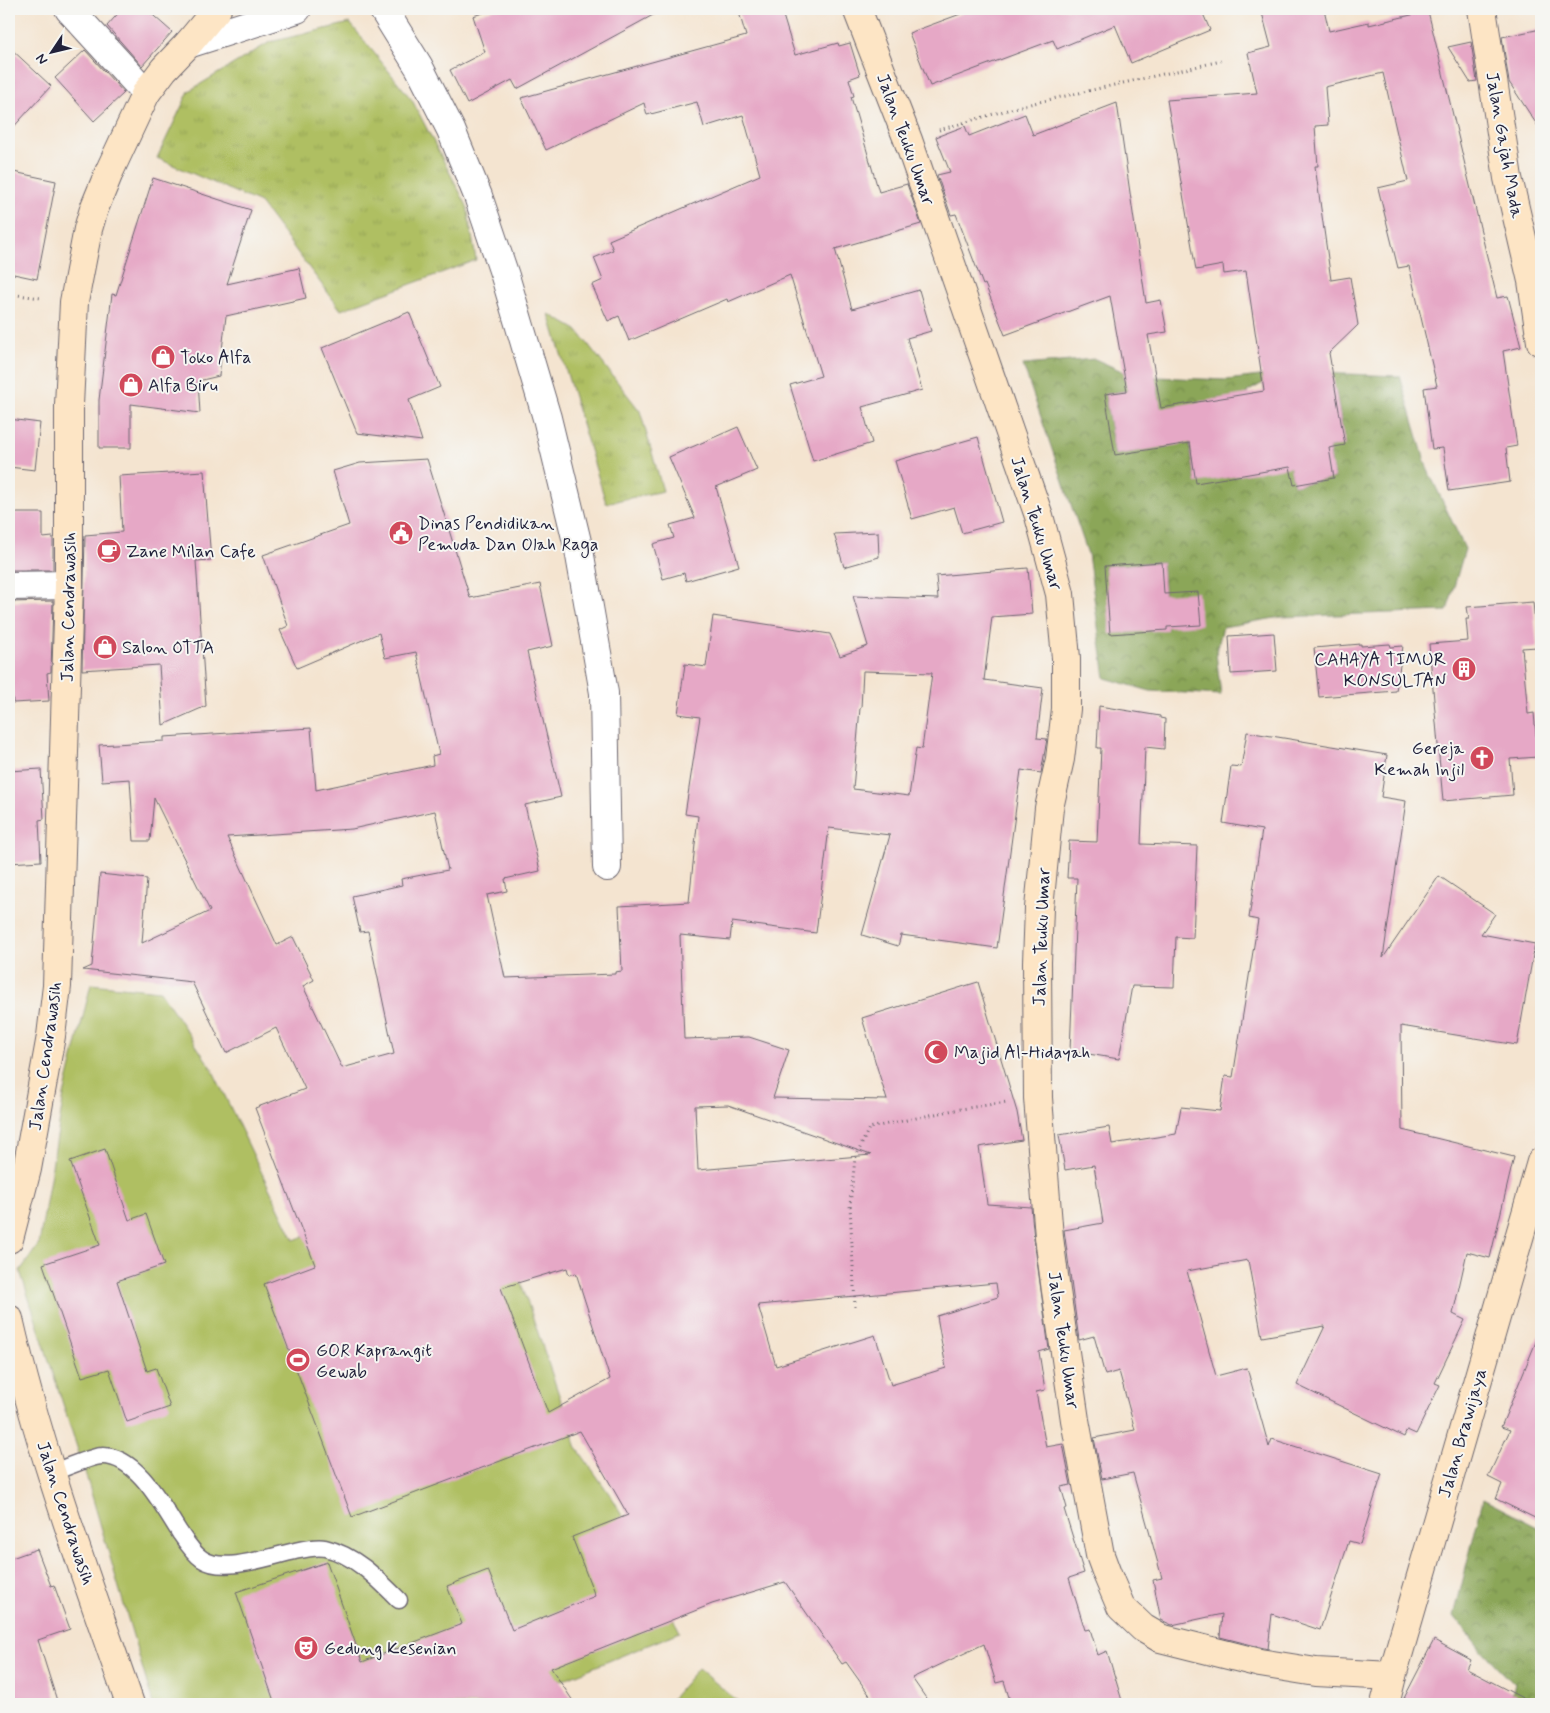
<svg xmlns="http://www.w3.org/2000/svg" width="1550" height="1713" font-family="Mynerve,sans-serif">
<defs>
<pattern id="grass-tufts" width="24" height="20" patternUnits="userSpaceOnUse" patternTransform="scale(1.25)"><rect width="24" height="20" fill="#afbf62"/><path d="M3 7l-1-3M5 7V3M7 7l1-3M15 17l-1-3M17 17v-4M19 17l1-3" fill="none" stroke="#96a456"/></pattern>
<pattern id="forest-crowns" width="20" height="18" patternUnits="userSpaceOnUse" patternTransform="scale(1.25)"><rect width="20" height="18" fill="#8ba658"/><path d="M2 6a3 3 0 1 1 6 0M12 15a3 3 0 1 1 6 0" fill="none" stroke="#71874a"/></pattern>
</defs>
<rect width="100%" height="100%" fill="#f6f6f2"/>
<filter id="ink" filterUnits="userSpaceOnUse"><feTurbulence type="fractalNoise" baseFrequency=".02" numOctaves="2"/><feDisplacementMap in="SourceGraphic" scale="10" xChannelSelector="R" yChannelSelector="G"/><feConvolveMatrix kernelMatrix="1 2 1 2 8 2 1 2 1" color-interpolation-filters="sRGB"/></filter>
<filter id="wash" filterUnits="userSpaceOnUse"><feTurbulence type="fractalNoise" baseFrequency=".0096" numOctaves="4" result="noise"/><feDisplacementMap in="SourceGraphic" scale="20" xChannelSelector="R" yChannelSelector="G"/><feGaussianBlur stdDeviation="1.12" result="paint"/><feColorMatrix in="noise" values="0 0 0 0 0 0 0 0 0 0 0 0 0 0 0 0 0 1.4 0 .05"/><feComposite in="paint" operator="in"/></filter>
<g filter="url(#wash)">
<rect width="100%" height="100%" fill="#f4e4d0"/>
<g fill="url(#grass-tufts)" stroke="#68704e">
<polygon points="350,23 412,100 467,206 476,260 341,310 260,203 157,158 189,91 270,42"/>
<polygon points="549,314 577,330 640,411 663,491 606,503"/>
</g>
<g fill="url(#forest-crowns)" stroke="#56644a" fill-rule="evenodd">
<path d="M 1095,359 L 1133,376 L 1226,380 L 1294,372 L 1400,376 L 1427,468 L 1465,549 L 1447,611 L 1281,617 L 1223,627 L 1216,653 L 1221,695 L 1150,691 L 1105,678 L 1088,554 L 1023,365 ZM 1263,383 L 1276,468 L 1264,467 L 1247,392 ZM 1157,386 L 1167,446 L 1115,455 L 1105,394 ZM 1336,392 L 1345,444 L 1329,448 L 1334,478 L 1294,485 L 1279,401 ZM 1183,405 L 1252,473 L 1196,482 ZM 1162,562 L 1167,630 L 1105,566 Z"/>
<polygon points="1483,1499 1541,1529 1541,1704 1509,1704 1515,1684 1478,1646 1454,1616"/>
</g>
<g fill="#afbf62" stroke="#68704e">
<polygon points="91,984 160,991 212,1069 294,1240 469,1172 514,1262 577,1448 615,1502 680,1632 503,1704 153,1704 85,1472 20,1271 39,1244 64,1095"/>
<polygon points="698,1668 741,1704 667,1704"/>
</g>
<g id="blocks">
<g fill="#e6a8c6" fill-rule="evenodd">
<polygon points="122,9 146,9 172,32 142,66 107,26"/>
<polygon points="495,9 664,9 517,89 512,80 467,104 450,70 485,52 473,16"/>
<polygon points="738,9 781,9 795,55 838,43 839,46 850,43 860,75 849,79 854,96 851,97 879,192 907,184 921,224 835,249 852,309 919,290 931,331 907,338 922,390 862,407 872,443 813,461 790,385 821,376 790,275 728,302 727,299 629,341 619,316 608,321 592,285 603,280 594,258 613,250 609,240 760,175 743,115 704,127 697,102 647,115 644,103 546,150 521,98 746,36"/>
<polygon points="974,9 1201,9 1210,30 1131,63 1115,25 1057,49 1053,40 930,86 909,33"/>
<polygon points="1261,9 1324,9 1329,31 1369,22 1369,25 1428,11 1497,298 1508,296 1521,347 1503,351 1517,446 1506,448 1510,482 1449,491 1443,448 1432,449 1424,388 1437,386 1409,266 1398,268 1378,188 1408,181 1383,73 1325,87 1328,125 1315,126 1318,166 1315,166 1331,280 1350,277 1358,325 1329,353 1345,445 1329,448 1334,478 1294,485 1290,467 1196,483 1190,443 1115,455 1105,394 1127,391 1110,296 1005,335 985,284 983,285 956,214 951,215 937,175 950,172 936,137 965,126 969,136 1025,114 1033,135 1117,103 1146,303 1161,300 1167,332 1148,335 1161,408 1264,391 1246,271 1224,274 1223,265 1196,270 1167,100 1257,93 1248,53 1271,47"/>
<polygon points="1541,29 1541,131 1509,82 1502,37"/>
<polygon points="1471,42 1477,81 1470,82 1448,47"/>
<polygon points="9,47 51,86 9,132"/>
<polygon points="85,50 124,93 94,121 55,78"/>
<polygon points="9,171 56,181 37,279 9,273"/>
<polygon points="153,178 251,210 227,284 299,268 306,298 226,316 219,376 198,381 200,413 131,404 131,448 99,448 99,400 112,294 116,295"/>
<polygon points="409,312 440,387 409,400 422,441 357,433 322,348"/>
<polygon points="9,419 40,423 35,470 9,467"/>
<polygon points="738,427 757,470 716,487 739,566 686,581 684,573 663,579 653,544 674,538 670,525 695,518 669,457"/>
<polygon points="978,437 1002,522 962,533 954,507 912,519 895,461"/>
<path d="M 427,459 L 470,598 L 540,584 L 553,646 L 527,652 L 561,797 L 525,805 L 540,871 L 505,879 L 507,891 L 487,895 L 505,978 L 615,974 L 615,972 L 622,971 L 619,906 L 689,902 L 698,816 L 685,814 L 700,717 L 678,714 L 685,664 L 706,667 L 713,616 L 830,634 L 840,656 L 868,646 L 853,596 L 938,599 L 936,576 L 1028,568 L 1032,614 L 992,617 L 984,680 L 1043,688 L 1037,738 L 1047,739 L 1041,773 L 1021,770 L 997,948 L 901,935 L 898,946 L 862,935 L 890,835 L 829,828 L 816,933 L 732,922 L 730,940 L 680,935 L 684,1039 L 749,1037 L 789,1050 L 773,1098 L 887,1100 L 862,1018 L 978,982 L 1017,1112 L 1022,1140 L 979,1147 L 987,1204 L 1031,1207 L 1034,1239 L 1049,1349 L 1039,1352 L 1045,1390 L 1036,1392 L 1046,1447 L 1063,1444 L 1071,1485 L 1061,1487 L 1067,1508 L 1064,1509 L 1084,1573 L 1069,1578 L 1085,1630 L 1090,1629 L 1098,1655 L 1107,1651 L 1123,1704 L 1011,1704 L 1004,1681 L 996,1683 L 984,1644 L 912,1678 L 930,1704 L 876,1704 L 846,1662 L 842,1664 L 785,1582 L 712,1604 L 551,1668 L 575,1704 L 275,1704 L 236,1592 L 327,1562 L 362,1662 L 462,1624 L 447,1586 L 488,1570 L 512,1630 L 595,1596 L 572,1537 L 628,1515 L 580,1431 L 352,1517 L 264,1284 L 315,1265 L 255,1108 L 305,1089 L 276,1028 L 226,1053 L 192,982 L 83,970 L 92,966 L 100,874 L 147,879 L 142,943 L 210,911 L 154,798 L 150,841 L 134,841 L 130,779 L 102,781 L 99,745 L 164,741 L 164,737 L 311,728 L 316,790 L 433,765 L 432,756 L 439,754 L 416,652 L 385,658 L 379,633 L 297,668 L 280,630 L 288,626 L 263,555 L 349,525 L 333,471 L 360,463 ZM 863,671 L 932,673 L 922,749 L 916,748 L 909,796 L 853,789 L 860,708 L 861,708 ZM 435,811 L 448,870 L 401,879 L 402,885 L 352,896 L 360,932 L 368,931 L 394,1054 L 342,1068 L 303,986 L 314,980 L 293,937 L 277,945 L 227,837 L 352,829 ZM 728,1105 L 871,1155 L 698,1170 L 695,1106 ZM 567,1268 L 569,1275 L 576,1273 L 610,1379 L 548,1413 L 501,1288 ZM 996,1283 L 998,1297 L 937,1316 L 946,1368 L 891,1385 L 875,1335 L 776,1366 L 758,1305 Z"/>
<polygon points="204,471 211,560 196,561 206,706 163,725 159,665 82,670 85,535 122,532 119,476"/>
<polygon points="11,513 43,513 43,538 53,537 53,570 9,570 9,544 11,544"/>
<polygon points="878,532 879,557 844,567 834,534"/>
<polygon points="1162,562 1164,594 1198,592 1201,625 1167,627 1167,630 1110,634 1105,566"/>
<polygon points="53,601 51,672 47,673 49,701 13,703 9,643 9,602"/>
<polygon points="1533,602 1537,647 1522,648 1528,714 1534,713 1538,757 1510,759 1513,795 1443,801 1429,644 1468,641 1466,619 1469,619 1467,607"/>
<polygon points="1274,633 1277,671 1231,674 1229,636"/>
<polygon points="1361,644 1361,646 1390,644 1391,647 1403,646 1396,691 1319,697 1314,648"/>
<polygon points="1099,706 1160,716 1160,718 1165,719 1164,749 1145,747 1141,844 1197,846 1193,938 1176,937 1174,987 1132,986 1119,1059 1070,1051 1077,878 1067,878 1069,841 1097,842 1101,748 1097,748"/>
<polygon points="1247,732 1387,755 1381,797 1406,801 1383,958 1439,876 1495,914 1481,934 1535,944 1517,1045 1401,1026 1402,1130 1514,1157 1490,1258 1467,1252 1453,1314 1465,1320 1435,1383 1440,1385 1416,1434 1407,1430 1404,1437 1297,1385 1325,1326 1262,1337 1248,1260 1187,1271 1216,1376 1247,1368 1269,1447 1272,1439 1382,1474 1360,1544 1349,1541 1320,1630 1272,1614 1268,1649 1220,1637 1222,1614 1172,1625 1161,1620 1153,1580 1162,1578 1133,1473 1102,1479 1094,1438 1135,1430 1119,1371 1105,1375 1094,1336 1079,1340 1064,1230 1103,1223 1094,1165 1065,1170 1059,1135 1109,1127 1112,1144 1176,1134 1181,1107 1220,1111 1225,1076 1233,1077 1258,920 1249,918 1262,830 1223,823 1231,766 1241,767"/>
<polygon points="41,769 44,819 39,820 41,861 9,863 9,771"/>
<polygon points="105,1149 129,1220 146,1214 164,1265 117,1281 147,1371 156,1368 170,1407 127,1422 109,1369 82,1377 43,1264 100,1245 70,1161"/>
<polygon points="1540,1332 1541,1332 1541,1521 1496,1499 1502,1484 1488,1477 1510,1430 1501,1427"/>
<polygon points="37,1549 51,1586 54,1585 70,1629 38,1640 58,1704 15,1704 9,1686 9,1559"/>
<polygon points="1434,1640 1471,1660 1467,1669 1534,1704 1401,1704"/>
</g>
</g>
</g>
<g filter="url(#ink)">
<use href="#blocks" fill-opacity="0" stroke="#6c666f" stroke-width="1"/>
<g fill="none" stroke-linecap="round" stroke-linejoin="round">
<defs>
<path id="lane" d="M 51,1473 C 62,1469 92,1456 102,1456 C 137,1455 163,1507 180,1533 C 186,1542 193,1553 202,1559 C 224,1574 271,1556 295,1551 C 304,1549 316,1546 325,1548 C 355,1555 378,1579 399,1600"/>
<g id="street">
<polyline points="69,9 146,93"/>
<polyline points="383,9 419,67 451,130 478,196 505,276 547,418 579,550 604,693 607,867"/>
<polyline points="188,44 297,9"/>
<polyline points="9,586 69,585"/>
</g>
<g id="secondary">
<polyline points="857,9 908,140 1039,516 1060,594 1066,658 1066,709 1060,759 1049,808 1039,908 1037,962 1038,1098 1049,1237 1056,1291 1075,1420 1100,1555 1107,1574 1121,1607 1143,1628 1160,1638 1260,1663 1316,1672 1392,1676"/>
<polyline points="1482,9 1508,178 1532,281 1541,342"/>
<polyline points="9,1239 27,1169 51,1036 57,986 69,585 69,405 74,302 88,229 94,209 110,170 146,93 164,69 188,44 217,9"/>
<path d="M 9,1319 C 39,1450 86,1577 130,1704"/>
<polyline points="1385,1704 1392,1676 1541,1162"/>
</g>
</defs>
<use href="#lane" stroke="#6c666f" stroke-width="19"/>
<use href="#street" stroke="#6c666f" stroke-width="30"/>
<use href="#secondary" stroke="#6c666f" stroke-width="30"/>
<g stroke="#6c666f" stroke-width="3" stroke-dasharray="1 4" stroke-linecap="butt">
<polyline points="939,130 1021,106 1221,61"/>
<polyline points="9,294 41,298"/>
<polyline points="855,1307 850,1205 855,1159 869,1128 954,1110 1007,1102"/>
</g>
<use href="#lane" stroke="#fff" stroke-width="16"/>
<use href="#street" stroke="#fff" stroke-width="28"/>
<use href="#secondary" stroke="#fde5c5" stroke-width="28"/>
</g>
</g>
<defs>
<symbol id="shop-disc" viewBox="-11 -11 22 22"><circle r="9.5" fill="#d1495b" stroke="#f6f6f2"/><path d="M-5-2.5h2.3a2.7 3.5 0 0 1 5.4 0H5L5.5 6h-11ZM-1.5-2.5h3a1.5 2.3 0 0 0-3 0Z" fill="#fff"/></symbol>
<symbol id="civic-disc" viewBox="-11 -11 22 22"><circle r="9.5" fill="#d1495b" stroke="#f6f6f2"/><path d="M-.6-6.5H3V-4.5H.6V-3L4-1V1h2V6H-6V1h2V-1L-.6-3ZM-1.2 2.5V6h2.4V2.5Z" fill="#fff"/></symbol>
<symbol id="cafe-disc" viewBox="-11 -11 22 22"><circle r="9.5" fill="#d1495b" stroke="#f6f6f2"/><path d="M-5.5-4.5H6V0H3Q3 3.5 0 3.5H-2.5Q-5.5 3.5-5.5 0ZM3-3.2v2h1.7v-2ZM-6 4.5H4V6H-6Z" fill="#fff"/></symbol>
<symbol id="building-disc" viewBox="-11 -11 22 22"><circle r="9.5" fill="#d1495b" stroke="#f6f6f2"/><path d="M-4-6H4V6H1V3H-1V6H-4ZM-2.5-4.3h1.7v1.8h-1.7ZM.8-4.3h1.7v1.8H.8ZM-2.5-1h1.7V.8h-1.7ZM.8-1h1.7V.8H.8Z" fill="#fff"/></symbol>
<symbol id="church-disc" viewBox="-11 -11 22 22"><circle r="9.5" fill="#d1495b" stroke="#f6f6f2"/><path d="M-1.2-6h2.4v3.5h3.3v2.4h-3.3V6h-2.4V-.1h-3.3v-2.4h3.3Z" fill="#fff"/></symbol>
<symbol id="mosque-disc" viewBox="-11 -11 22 22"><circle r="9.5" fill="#d1495b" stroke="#f6f6f2"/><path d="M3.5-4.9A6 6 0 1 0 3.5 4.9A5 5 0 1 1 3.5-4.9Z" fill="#fff"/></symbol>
<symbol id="stadium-disc" viewBox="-11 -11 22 22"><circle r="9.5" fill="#d1495b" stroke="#f6f6f2"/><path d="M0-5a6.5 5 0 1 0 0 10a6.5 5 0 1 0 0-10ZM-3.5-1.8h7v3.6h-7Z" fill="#fff"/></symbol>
<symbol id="theatre-disc" viewBox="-11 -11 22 22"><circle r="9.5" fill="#d1495b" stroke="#f6f6f2"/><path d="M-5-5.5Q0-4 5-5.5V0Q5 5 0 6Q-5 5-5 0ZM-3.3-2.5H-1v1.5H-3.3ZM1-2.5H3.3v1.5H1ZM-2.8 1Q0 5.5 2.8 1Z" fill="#fff"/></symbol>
</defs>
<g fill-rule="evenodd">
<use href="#shop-disc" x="149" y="343" width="28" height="28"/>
<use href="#shop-disc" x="117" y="371" width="28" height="28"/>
<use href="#civic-disc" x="387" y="519" width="28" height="28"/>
<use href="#cafe-disc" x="95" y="537" width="28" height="28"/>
<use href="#shop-disc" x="91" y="633" width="28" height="28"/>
<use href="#building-disc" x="1450" y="655" width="28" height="28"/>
<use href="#church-disc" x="1468" y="744" width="28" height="28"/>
<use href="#mosque-disc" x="922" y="1038" width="28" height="28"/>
<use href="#stadium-disc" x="284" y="1346" width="28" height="28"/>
<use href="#theatre-disc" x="292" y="1634" width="28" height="28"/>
</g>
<g text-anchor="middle" stroke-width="4" stroke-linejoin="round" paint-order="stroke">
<g font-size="18" fill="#22223b" stroke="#f6f6f2">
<text transform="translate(906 139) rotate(70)" y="6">Jalan Teuku Umar</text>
<text transform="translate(1505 145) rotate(80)" y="6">Jalan Gajah Mada</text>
<text transform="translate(1037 523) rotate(73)" y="6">Jalan Teuku Umar</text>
<text transform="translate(68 607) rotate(-89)" y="6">Jalan Cendrawasih</text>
<text transform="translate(1041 937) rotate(-88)" y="6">Jalan Teuku Umar</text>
<text transform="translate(45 1056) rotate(-82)" y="6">Jalan Cendrawasih</text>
<text transform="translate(1064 1340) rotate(82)" y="6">Jalan Teuku Umar</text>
<text transform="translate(1462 1433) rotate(-74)" y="6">Jalan Brawijaya</text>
<text transform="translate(66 1513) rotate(72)" y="6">Jalan Cendrawasih</text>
</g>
<g font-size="18" fill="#22223b" stroke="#f6f6f2" text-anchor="start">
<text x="180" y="363">Toko Alfa</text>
<text x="148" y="391">Alfa Biru</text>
<text x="418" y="529">Dinas Pendidikan<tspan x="418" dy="21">Pemuda Dan Olah Raga</tspan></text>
<text x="126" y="557">Zane Milan Cafe</text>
<text x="122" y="653">Salon OTTA</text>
<text x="1446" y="665" text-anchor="end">CAHAYA TIMUR<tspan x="1446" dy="21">KONSULTAN</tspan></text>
<text x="1464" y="754" text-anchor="end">Gereja<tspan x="1464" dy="21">Kemah Injil</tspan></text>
<text x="954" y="1058">Majid Al-Hidayah</text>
<text x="316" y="1356">GOR Kaprangit<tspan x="316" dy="21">Gewab</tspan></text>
<text x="324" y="1654">Gedung Kesenian</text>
</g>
</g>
<rect width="1550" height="1713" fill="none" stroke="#f6f6f2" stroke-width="30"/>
<g transform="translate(52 52) rotate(235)" stroke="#f6f6f2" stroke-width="4" paint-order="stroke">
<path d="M0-4L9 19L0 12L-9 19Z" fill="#22223b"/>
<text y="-8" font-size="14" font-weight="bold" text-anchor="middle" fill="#22223b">N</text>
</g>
</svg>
